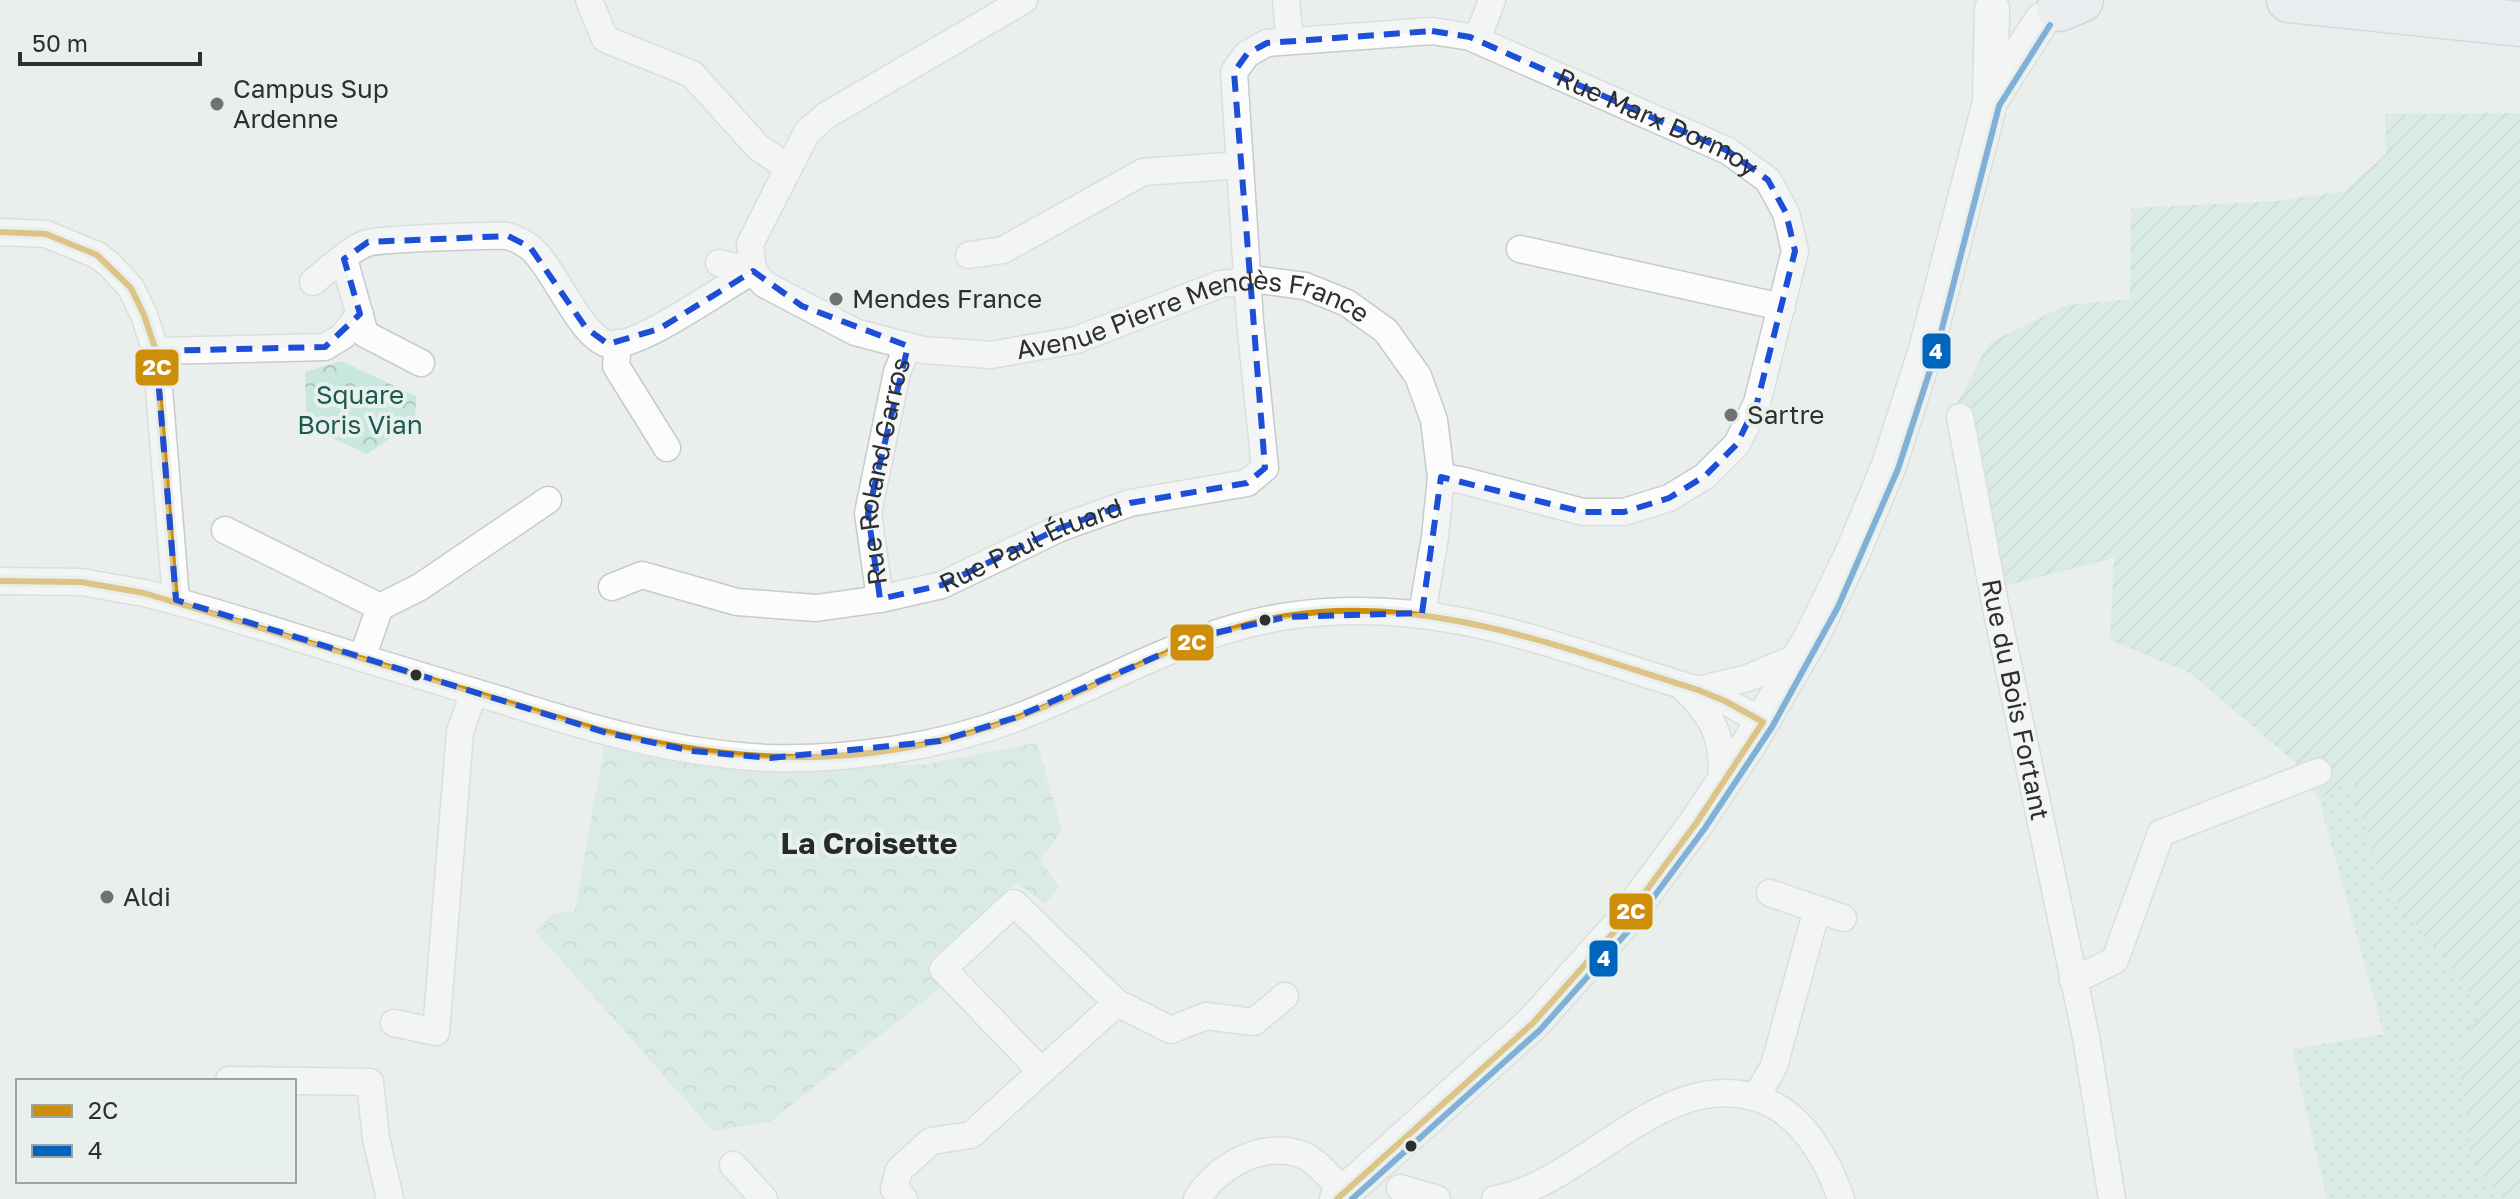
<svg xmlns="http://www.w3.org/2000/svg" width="2520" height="1199" font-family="'Golos Text',sans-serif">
<defs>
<pattern id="grass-dots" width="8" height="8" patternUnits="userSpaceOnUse" patternTransform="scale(2)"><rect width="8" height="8" fill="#c8e7df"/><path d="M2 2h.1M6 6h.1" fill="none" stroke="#acc6c0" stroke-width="1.8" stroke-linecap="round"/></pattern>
<pattern id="park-crowns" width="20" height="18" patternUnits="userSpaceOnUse" patternTransform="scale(2)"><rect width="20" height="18" fill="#c8e7df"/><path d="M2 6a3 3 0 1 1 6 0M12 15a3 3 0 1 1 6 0" fill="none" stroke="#acc6c0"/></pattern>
<pattern id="garden-furrows" width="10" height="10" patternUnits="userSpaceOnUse" patternTransform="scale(2)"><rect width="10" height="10" fill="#c8e7df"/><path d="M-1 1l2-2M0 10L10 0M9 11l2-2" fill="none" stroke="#acc6c0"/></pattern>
</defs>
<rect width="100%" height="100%" fill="#eaeeed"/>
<polygon fill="url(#grass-dots)" points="2352,780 2381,882 2485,1010 2458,1048 2471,1164 2503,1199 2327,1199 2292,1049 2384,1034 2319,799"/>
<g fill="url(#park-crowns)">
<polygon points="341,361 416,396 415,421 367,454 307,426 305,372"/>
<polygon points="1037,743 1062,831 1040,860 1059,887 1045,904 1017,883 927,963 943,986 770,1122 713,1131 535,931 553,914 575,911 604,746 660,758 737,766 923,765"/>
</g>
<polygon fill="url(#garden-furrows)" points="2520,113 2520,1199 2503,1199 2471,1164 2458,1048 2484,1010 2381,882 2352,780 2319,799 2298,765 2190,673 2110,640 2114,558 1989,590 1958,401 1989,343 2067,305 2130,299 2131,208 2278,201 2345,191 2386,154 2385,114"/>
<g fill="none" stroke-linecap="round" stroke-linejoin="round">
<defs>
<g id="minor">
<polyline points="589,0 605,39 692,74 758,147 788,168"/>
<polyline points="1286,0 1290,41"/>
<polyline points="1477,40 1492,0"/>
<polyline points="0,232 46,234 97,255 110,265 131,288 144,315 156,351 176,600"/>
<polyline points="1520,249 1782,307"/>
<polyline points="969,255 1003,250 1143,172 1240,165"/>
<polyline points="344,259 365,334 421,363"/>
<path id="s1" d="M 719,263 L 753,271 L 764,284 L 855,332 L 923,350 L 991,355 L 1076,340 L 1221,284 L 1259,280 L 1305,286 L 1347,303 L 1386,331 L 1418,376 L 1434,420 L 1441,477 L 1435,537 L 1422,613"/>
<path d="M 313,282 C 328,270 350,249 367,243 C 375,239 495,235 507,236 C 515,238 527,244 533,250 C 556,272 580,336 608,344 C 636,351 724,286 753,271 L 750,244 L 807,132 L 827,115 L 1024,0"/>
<polyline points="618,343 616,366 667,448"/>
<polyline points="156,351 325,347 343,336 360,314"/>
<path id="s2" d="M 1960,417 L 1995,603 L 2086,1037 L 2112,1199"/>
<polyline points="225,530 380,607"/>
<path d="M 0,581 L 81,582 L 144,593 C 194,605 243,621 292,636 C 361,658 431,679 501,700 C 588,728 676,754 769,758 C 850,760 940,747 1016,718 C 1108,683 1188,631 1288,616 C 1441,594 1556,648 1698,690 L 1725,701 L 1763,722"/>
<path id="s3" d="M 612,587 L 642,575 L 737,602 L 816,608 L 880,599 L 942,585 L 1060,528 L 1130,503 L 1247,483 L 1265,468 L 1250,321 L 1234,72 L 1247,54 L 1267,43 L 1432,31 L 1470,37 L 1728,151 L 1768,180 L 1786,213 L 1795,251 L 1757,403 L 1737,444 L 1705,476 L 1669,498 L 1624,512 L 1583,512 L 1461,480 L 1441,477"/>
<path id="s4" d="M 880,599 L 868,513 L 897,372 L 908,346"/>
<polyline points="362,658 380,607 420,587 548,500"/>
<path d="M 1684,688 C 1716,719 1725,742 1721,786"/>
<polyline points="1698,690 1748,678 1800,656"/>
<polyline points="1770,893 1843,918"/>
<polyline points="2073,981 2115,960 2161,833 2318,772"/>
<polyline points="394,1023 436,1032 460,732 474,692"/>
<polyline points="1041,1071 943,969 1014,903 1117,1003 1171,1030 1206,1016 1254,1022 1285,996"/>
<polyline points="229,1080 370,1082 376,1138 390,1199"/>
<polyline points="1756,1097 1774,1066 1817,909"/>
<polyline points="733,1165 764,1199"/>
<polyline points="1400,1188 1437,1199"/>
<polyline points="904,1199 894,1189 899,1170 931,1141 971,1135 1117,1003"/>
<path d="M 1197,1199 C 1218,1164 1268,1138 1307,1157 C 1320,1164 1333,1181 1343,1193"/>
<path d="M 1495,1199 C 1587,1183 1667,1061 1765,1101 C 1804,1117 1828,1161 1841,1199"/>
</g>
<g id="tertiary">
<polyline points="1990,101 2042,20"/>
<polyline points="1337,1199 1533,1023 1623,922 1697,822 1750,742 1811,638 1853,552 1889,465 1926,350 1990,102 1992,9"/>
</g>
<g id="trunk">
<polyline points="2289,0 2520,24"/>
<polyline points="2059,9 2081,0"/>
</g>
</defs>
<use href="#minor" stroke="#c7cbca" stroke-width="29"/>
<use href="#tertiary" stroke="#c7cbca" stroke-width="37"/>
<use href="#trunk" stroke="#b9b8c1" stroke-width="47"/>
<use href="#minor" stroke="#fcfcfc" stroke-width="26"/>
<use href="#tertiary" stroke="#fcfcfc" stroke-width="34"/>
<use href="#trunk" stroke="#ecebf2" stroke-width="44"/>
<defs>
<g id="bus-1">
<polyline points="0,232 46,234 97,255 131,288 144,315 156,351 176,600"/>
<path d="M 0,581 L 81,582 L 144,593 L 600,730 C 758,770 897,769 1049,705 C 1127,672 1201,630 1286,616 C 1428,593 1565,649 1698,690 L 1725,701 L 1763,722 L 1697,822 L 1623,922 L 1533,1023 L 1337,1199"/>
</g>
<polyline id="bus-2" points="1352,1199 1540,1030 1630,929 1705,828 1772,727 1838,607 1898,469 1936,352 1999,106 2050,25"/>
</defs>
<use href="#bus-1" stroke="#e8f0ee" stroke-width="12"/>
<use href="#bus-2" stroke="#e8f0ee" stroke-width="12"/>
<use href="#bus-1" stroke="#cf8e09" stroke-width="6"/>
<use href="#bus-2" stroke="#0065bd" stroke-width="6"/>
</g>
<path d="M0 0H2520V1199H0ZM 1432,31 L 1470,37 L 1728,151 L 1768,180 L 1786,213 L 1795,251 L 1757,403 L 1737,444 L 1705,476 L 1669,498 L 1624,512 L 1583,512 L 1441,477 L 1422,613 L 1286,617 L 1206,635 L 1014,718 L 940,741 L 770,758 L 693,751 L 607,733 L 176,600 L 156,351 L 325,347 L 360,314 L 344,259 L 368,242 L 508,236 L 530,247 L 586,328 L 608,344 L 659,329 L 753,271 L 802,306 L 908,346 L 868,513 L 880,599 L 942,585 L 1060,528 L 1130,503 L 1247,483 L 1265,468 L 1234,72 L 1247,54 L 1267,43 Z" fill="#eaeeed" fill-opacity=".55" fill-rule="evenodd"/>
<path fill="none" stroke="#1d4ed8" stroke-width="6" stroke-dasharray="16 10" stroke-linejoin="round" d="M 1432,31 L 1470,37 L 1728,151 L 1768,180 L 1786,213 L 1795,251 L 1757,403 L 1737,444 L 1705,476 L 1669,498 L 1624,512 L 1583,512 L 1441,477 L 1422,613 L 1286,617 L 1206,635 L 1014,718 L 940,741 L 770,758 L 693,751 L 607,733 L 176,600 L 156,351 L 325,347 L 360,314 L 344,259 L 368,242 L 508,236 L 530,247 L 586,328 L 608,344 L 659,329 L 753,271 L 802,306 L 908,346 L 868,513 L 880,599 L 942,585 L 1060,528 L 1130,503 L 1247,483 L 1265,468 L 1234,72 L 1247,54 L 1267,43 Z"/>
<g fill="#6f7272" stroke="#e8f0ee" stroke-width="3">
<circle cx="217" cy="104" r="8"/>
<circle cx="836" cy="299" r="8"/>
<circle cx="1731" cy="415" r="8"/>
<circle cx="107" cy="897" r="8"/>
</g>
<g fill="#2d302f" stroke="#e8f0ee" stroke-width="3">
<circle cx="1265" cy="620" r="7"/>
<circle cx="416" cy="675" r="7"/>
<circle cx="1411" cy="1146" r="7"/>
</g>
<g text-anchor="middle" stroke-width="8" stroke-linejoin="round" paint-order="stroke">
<g font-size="26" fill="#2d302f" stroke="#e8f0ee" text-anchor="start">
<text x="233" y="98">Campus Sup<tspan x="233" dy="30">Ardenne</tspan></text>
<text x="852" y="308">Mendes France</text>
<text x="1747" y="424">Sartre</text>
<text x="123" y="906">Aldi</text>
</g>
<g font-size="26" fill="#2d302f" stroke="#e8f0ee">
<text dy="9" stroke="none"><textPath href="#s3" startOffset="1538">Rue Marx Dormoy</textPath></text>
<text dy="9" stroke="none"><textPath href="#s1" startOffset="504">Avenue Pierre Mendès France</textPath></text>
<text dy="9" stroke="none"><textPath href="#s4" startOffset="130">Rue Roland Garros</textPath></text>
<text dy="9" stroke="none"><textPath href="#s3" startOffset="436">Rue Paul Éluard</textPath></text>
<text dy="9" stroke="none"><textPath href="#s2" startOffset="288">Rue du Bois Fortant</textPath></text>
</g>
<g font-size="26" fill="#1c5a4e" stroke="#e8f0ee">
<text x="360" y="404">Square<tspan x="360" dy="30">Boris Vian</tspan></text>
</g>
<g font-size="30" font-weight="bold" fill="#252b29" stroke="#e8f0ee">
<text x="869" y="854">La Croisette</text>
</g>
</g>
<g stroke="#e8f0ee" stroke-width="3">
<rect x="1921" y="332" width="31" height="38" rx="8" fill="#0065bd"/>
<rect x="134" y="348" width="46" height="39" rx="8" fill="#cf8e09"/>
<rect x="1169" y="623" width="46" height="39" rx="8" fill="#cf8e09"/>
<rect x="1608" y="892" width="46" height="39" rx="8" fill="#cf8e09"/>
<rect x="1588" y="939" width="31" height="39" rx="8" fill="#0065bd"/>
</g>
<g font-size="22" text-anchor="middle" font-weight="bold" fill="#fff">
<text x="1936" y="359">4</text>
<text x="157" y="375">2C</text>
<text x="1192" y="650">2C</text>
<text x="1631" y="919">2C</text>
<text x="1604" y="966">4</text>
</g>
<rect x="16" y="1079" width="280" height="104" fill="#e8f0ee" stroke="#9da3a2" stroke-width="2"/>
<rect x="32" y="1105" width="40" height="12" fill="#cf8e09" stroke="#9da3a2" stroke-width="2"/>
<text x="88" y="1119" font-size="24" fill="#2d302f">2C</text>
<rect x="32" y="1145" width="40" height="12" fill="#0065bd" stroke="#9da3a2" stroke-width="2"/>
<text x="88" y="1159" font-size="24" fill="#2d302f">4</text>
<path d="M20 52v12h180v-12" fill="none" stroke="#2d302f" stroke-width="4"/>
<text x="32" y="52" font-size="24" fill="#2d302f" stroke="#e8f0ee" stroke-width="6" paint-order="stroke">50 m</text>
</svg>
